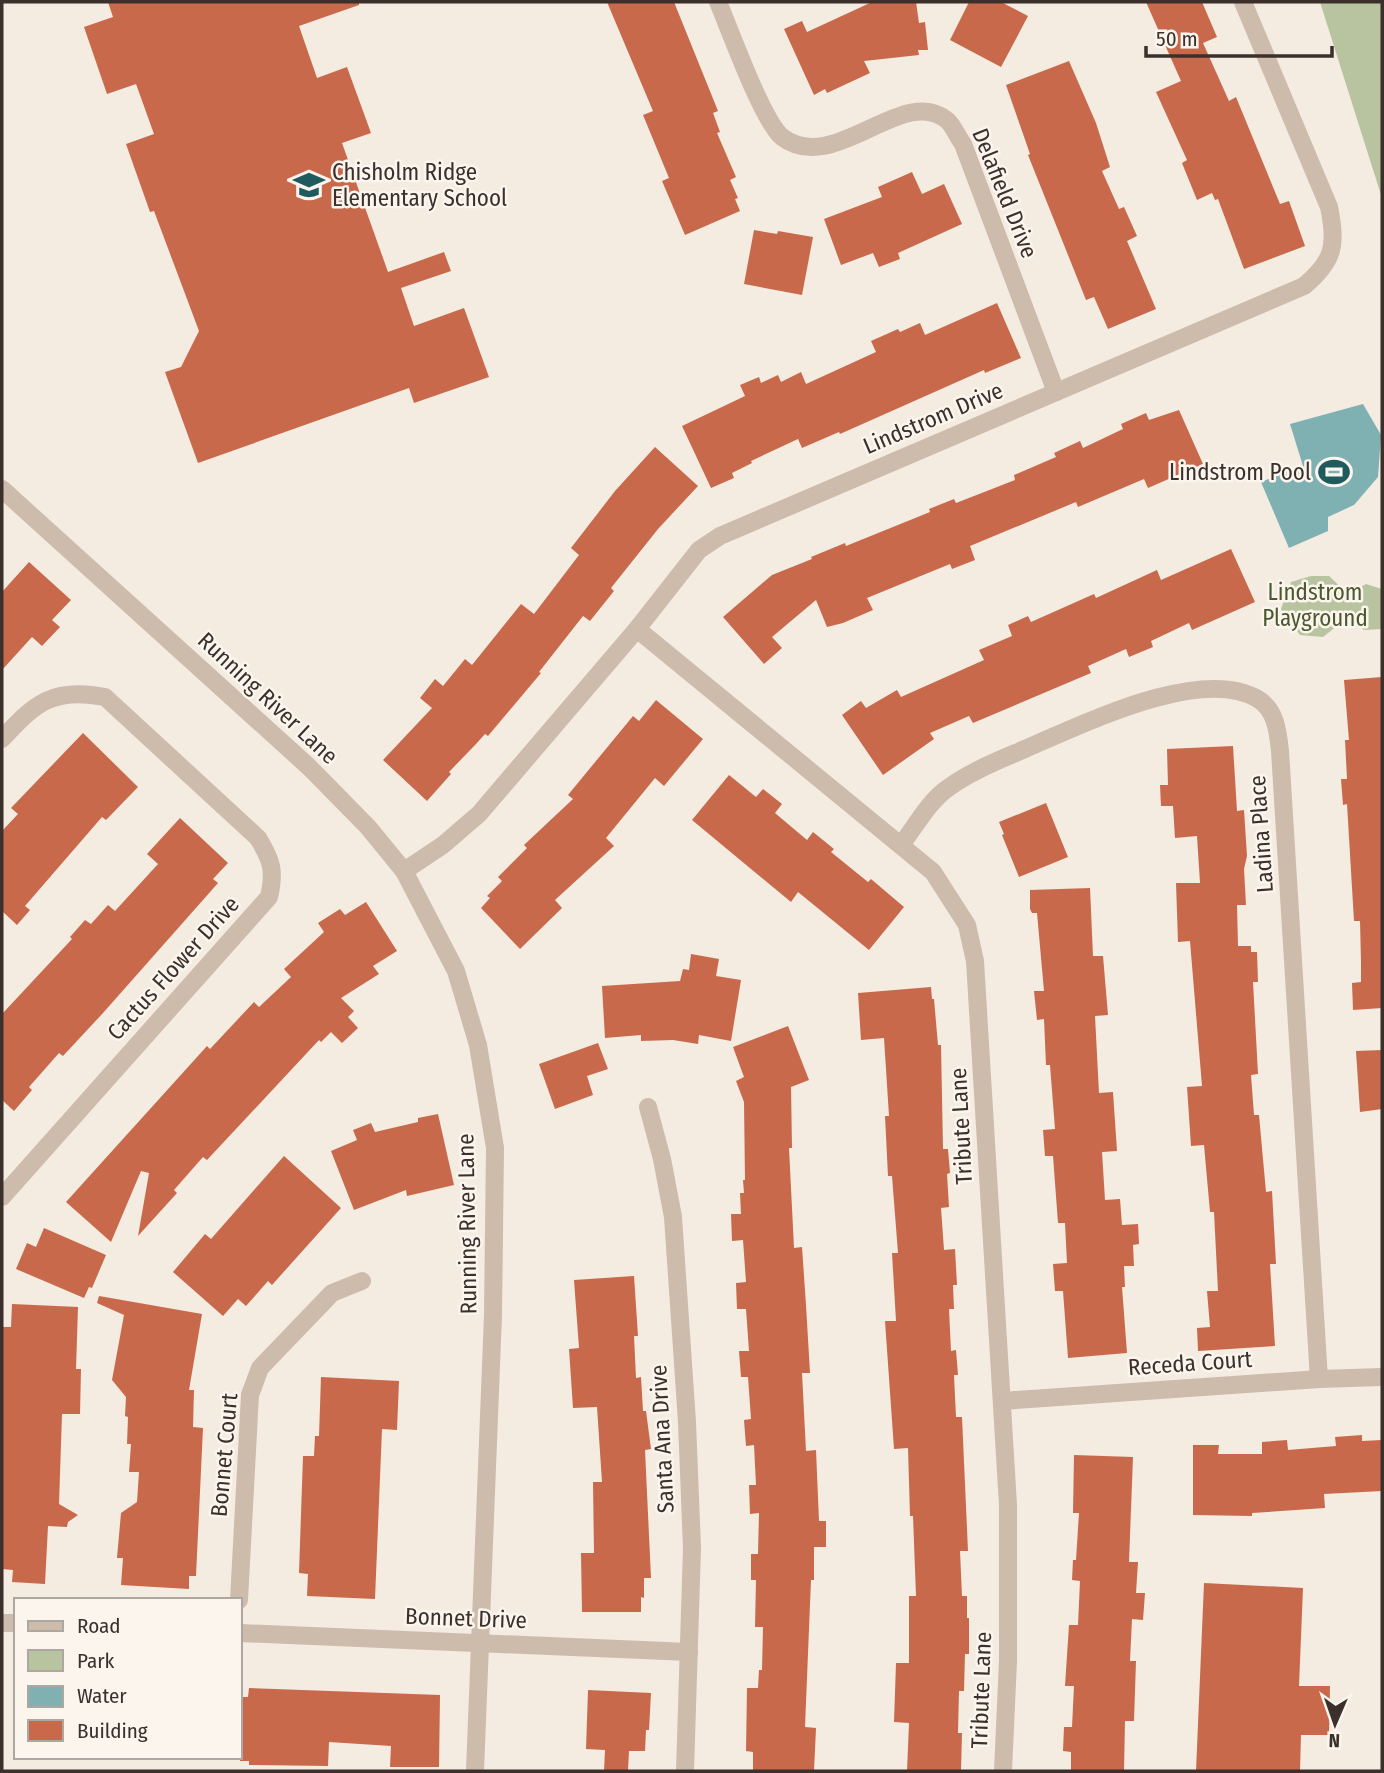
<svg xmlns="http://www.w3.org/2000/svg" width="1384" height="1773" font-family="'Fira Sans Condensed',sans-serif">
<rect width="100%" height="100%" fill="#f4ebe1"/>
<g fill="#b8c4a0">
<polygon points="1320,2 1382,2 1382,198"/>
<polygon points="1311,576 1329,576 1348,594 1366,584 1382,589 1382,629 1364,630 1348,617 1323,637 1300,635 1281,609 1291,582"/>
</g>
<polygon fill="#7fb0b2" points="1363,404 1381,435 1378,477 1354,505 1328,517 1328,531 1289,548 1261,482 1303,466 1290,424"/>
<g fill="#c8694b">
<polygon points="108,2 359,2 359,5 299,26 317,78 347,67 371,133 342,143 388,272 444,252 451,271 401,288 414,326 464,308 489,377 414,403 409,388 198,463 165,372 181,367 199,331 154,211 150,212 126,144 154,134 136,84 107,94 84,27 113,17"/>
<polygon points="607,2 674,2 718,111 713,113 720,132 717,133 736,177 730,180 738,198 735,199 740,211 685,235 662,181 669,178 643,115 653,111"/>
<polygon points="872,2 916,2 919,23 925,22 928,50 918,50 919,55 864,61 870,73 827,93 825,89 814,95 784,29 802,21 807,32"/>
<polygon points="969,2 1001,2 1028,16 1001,67 950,40"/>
<polygon points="1146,2 1202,2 1217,37 1203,43 1229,101 1236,97 1280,204 1289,201 1305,246 1244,269 1218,199 1215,200 1212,193 1197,200 1182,163 1187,160 1156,92 1181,81"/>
<polygon points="1069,61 1096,123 1110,167 1102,171 1119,209 1124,207 1137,236 1127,241 1156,309 1108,329 1094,297 1086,300 1028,155 1030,154 1006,85"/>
<polygon points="912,172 922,194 944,184 962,224 898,253 900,259 879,267 873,253 841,265 824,219 882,197 878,187"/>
<polygon points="754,230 777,234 778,231 813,237 802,295 744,284"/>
<polygon points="997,303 1021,358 985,373 984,370 840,434 839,432 802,448 798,439 751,461 752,463 732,473 734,478 711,488 682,426 745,396 740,385 759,377 761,383 778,375 781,382 801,372 806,384 876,352 871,341 898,329 900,332 920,323 925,335"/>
<polygon points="1179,410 1203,464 1148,488 1144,479 1078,507 1076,502 970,546 975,560 952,569 950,564 867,598 873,610 843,623 827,627 816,600 772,637 782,648 764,664 723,617 772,575 812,559 811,557 845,543 846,546 930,512 929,509 954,499 956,503 1015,480 1014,475 1056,457 1054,453 1080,441 1083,448 1123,429 1121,424 1146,413 1149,420"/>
<polygon points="655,447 698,486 658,529 611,588 614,591 590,621 583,616 539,672 541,673 488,736 485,734 476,744 449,772 451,774 427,801 383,760 432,708 420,698 435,679 443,686 465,659 472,665 521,604 534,614 579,555 571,548 615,491"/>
<polygon points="1231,549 1255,602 1192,630 1189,623 1151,641 1153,647 1129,657 1126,649 1088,666 1091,673 973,723 969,716 930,733 934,739 883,775 842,715 861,701 866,708 897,690 901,697 984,660 979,650 1012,636 1008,625 1028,616 1031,622 1094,594 1096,598 1157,570 1161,580"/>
<polygon points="29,562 71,600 52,620 60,627 42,646 32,637 2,670 2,592"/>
<polygon points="1382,677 1382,1008 1353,1010 1352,983 1361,982 1361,962 1360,921 1354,921 1347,804 1343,805 1341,779 1347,779 1345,740 1349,740 1344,680"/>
<polygon points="656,700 703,739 664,786 655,778 606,838 614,846 555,900 562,908 520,949 481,908 490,898 487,896 502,881 498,877 527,848 524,845 573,799 568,795 633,716 639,721"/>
<polygon points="83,733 138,787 106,820 102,817 25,906 30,910 17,925 2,911 2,831 18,814 11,808"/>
<polygon points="1233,746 1237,811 1244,810 1247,856 1244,869 1246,905 1237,905 1238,946 1251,946 1251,952 1257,952 1258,982 1253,982 1258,1074 1251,1075 1254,1115 1259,1115 1266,1192 1272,1191 1276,1264 1270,1264 1275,1346 1198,1351 1197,1328 1210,1327 1207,1291 1218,1291 1214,1212 1210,1212 1204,1145 1191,1146 1187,1087 1202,1086 1190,941 1178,942 1176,883 1200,883 1197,836 1175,838 1173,806 1161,806 1160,785 1168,785 1167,749"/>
<polygon points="729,775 756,797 763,789 782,804 775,813 807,840 813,832 834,849 831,852 868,882 871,879 904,907 869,950 798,892 791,902 692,820"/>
<polygon points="1046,803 1068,857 1019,877 1002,835 1004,834 999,822"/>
<polygon points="180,818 228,863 213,879 218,883 103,1013 63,1056 59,1053 29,1087 32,1090 14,1111 2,1100 2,1014 72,939 70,937 85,920 91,924 108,905 115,911 158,864 147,854"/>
<polygon points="1090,888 1093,956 1103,956 1108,1015 1095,1016 1099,1093 1113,1092 1117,1151 1102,1152 1105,1200 1120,1199 1122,1225 1138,1224 1139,1244 1133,1245 1134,1266 1124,1266 1125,1287 1122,1287 1127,1353 1068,1358 1063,1291 1055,1291 1053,1264 1067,1263 1065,1223 1058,1223 1053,1156 1045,1156 1043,1130 1055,1129 1050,1065 1046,1065 1044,1019 1037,1020 1034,991 1044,991 1037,913 1032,913 1030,909 1030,890"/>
<polygon points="366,902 397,951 373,966 379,974 341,998 354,1011 348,1017 358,1028 342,1043 331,1032 321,1042 319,1040 207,1160 203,1157 174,1190 177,1193 138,1236 149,1173 141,1171 111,1242 66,1202 207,1046 210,1049 254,1002 259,1007 291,977 284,969 324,932 318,923 340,909 345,915"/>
<polygon points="691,954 719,959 716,976 741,980 731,1041 699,1035 698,1044 673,1040 641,1041 641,1035 605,1038 602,986 680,981 683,969 689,970"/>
<polygon points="931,987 932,999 934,999 938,1045 941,1045 943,1149 948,1149 950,1173 947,1174 949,1207 941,1208 944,1250 955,1249 957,1285 953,1285 954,1309 949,1309 951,1351 956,1350 958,1375 954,1375 956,1417 962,1417 968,1551 960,1551 962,1596 967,1596 967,1618 969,1618 969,1654 965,1654 964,1691 959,1691 958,1733 962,1733 961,1771 907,1771 909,1723 894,1722 896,1663 909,1663 909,1596 916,1596 913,1516 910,1516 908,1448 894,1449 885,1321 896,1321 892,1253 898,1253 892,1176 888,1176 885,1116 889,1116 884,1038 861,1040 858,993"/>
<polygon points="788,1026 809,1080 791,1087 792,1148 789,1148 794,1248 802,1247 806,1305 810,1373 802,1373 806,1451 816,1450 819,1521 826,1521 826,1547 814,1547 814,1580 811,1580 805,1727 816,1728 814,1771 753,1771 753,1752 746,1751 747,1688 758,1688 759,1670 762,1670 763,1627 755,1627 756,1580 751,1580 751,1554 758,1554 759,1513 750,1514 749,1485 756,1485 754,1445 746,1446 744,1420 751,1419 748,1377 741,1377 739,1351 749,1351 746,1309 737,1309 736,1283 746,1282 743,1240 732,1241 731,1214 741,1214 740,1193 744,1193 743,1180 745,1180 744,1102 736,1081 744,1077 733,1047"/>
<polygon points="598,1043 608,1069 587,1076 593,1095 555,1109 539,1064"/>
<polygon points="1382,1050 1382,1109 1360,1112 1356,1051"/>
<polygon points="438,1114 454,1185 407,1196 406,1190 354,1210 331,1151 357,1140 353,1130 371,1123 375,1132 418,1122 418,1118"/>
<polygon points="284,1156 341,1208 272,1285 268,1281 246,1306 238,1299 223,1316 173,1272 205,1234 211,1239"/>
<polygon points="44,1228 106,1255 92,1288 89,1287 84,1298 16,1269 27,1243 36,1247"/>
<polygon points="634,1276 638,1336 634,1336 636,1378 641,1377 643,1411 646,1411 651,1449 645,1450 651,1578 644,1578 644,1598 641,1597 641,1612 582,1612 581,1553 594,1553 593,1482 602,1482 597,1407 573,1408 569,1349 579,1348 574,1280"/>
<polygon points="99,1296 202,1314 189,1390 194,1390 193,1427 203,1428 196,1576 189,1576 189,1589 121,1585 123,1558 117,1558 121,1513 137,1502 139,1472 129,1472 131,1444 127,1444 128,1417 125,1416 126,1397 112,1380 124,1315 97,1303"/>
<polygon points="12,1304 78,1307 76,1369 81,1369 80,1414 62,1414 59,1504 78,1515 68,1522 67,1527 48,1526 45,1584 12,1582 13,1570 2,1569 2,1327 11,1327"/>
<polygon points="321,1377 399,1381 397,1430 382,1429 375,1599 307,1596 308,1574 299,1573 303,1456 314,1456 315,1436 319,1436"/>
<polygon points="1362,1435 1362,1441 1382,1440 1382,1491 1324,1494 1325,1508 1252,1513 1252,1516 1193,1515 1193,1445 1219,1445 1218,1454 1262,1454 1262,1442 1287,1440 1288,1450 1336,1446 1335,1437"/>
<polygon points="1074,1455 1133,1457 1129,1562 1138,1562 1136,1593 1145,1593 1143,1620 1132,1619 1130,1661 1136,1661 1134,1721 1125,1721 1124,1771 1071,1771 1071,1752 1063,1751 1064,1727 1072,1727 1074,1686 1065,1686 1069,1625 1078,1625 1080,1581 1072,1580 1073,1560 1076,1560 1079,1513 1073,1513"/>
<polygon points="1204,1583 1303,1588 1299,1686 1330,1686 1329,1735 1301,1735 1300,1771 1196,1771"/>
<polygon points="249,1688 440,1695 439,1767 390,1767 391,1746 329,1742 328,1766 249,1765 249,1761 240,1761 240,1697 248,1697"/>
<polygon points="588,1690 651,1693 649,1730 646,1730 645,1751 629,1751 628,1771 604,1771 605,1750 586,1749"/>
</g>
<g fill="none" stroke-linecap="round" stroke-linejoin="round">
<g stroke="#cdbbac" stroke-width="18">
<path d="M 718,2 C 730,30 762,120 782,137 C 834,177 904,82 948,121 C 954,127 958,138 963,144 L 1056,392"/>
<polyline points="2,489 309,767 368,827 404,871 456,971 478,1045 495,1148 493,1315 475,1771"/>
<polyline points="637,629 933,872 967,925 975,961 1008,1505 1008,1661 1003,1771"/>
<path d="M 2,739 C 35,703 53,687 105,697 L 258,838 C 272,861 275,871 269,897 L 2,1197"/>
<path d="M 901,845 C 915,827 929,801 948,788 C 974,769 1005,758 1034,745 C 1088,722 1202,666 1258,699 C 1276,710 1278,732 1280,751 L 1319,1379"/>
<path d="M 404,871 L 443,845 L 479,814 L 637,629 L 699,550 L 720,536 L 1304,286 C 1334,261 1337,245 1329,207 L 1243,2"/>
<polyline points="648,1107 662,1159 673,1217 687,1422 692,1548 685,1771"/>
<polyline points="1002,1401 1319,1379 1382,1377"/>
<polyline points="239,1600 250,1395 260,1368 332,1293 362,1281"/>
<polyline points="2,1623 16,1623"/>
<polyline points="240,1633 689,1652"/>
</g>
</g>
<defs>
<symbol id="school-bare" viewBox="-9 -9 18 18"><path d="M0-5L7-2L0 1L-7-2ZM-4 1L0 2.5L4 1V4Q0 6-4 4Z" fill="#1f5a5e" stroke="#fbf5ee" stroke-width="2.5" paint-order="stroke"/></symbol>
<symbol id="stadium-bare" viewBox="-9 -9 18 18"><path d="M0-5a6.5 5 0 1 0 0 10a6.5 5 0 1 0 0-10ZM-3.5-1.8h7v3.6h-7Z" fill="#1f5a5e" stroke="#fbf5ee" stroke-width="2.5" paint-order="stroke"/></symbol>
</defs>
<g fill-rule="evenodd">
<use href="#school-bare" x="287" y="163" width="44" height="44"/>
<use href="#stadium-bare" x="1312" y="450" width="44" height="44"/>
</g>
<g text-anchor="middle" stroke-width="5" stroke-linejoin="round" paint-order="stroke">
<g font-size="23" fill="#3b302b" stroke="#fbf5ee" text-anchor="start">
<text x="332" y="180">Chisholm Ridge<tspan x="332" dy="26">Elementary School</tspan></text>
<text x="1311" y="480" text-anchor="end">Lindstrom Pool</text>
</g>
<g font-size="23" fill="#3b302b" stroke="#fbf5ee">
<text transform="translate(1005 193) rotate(68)" y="8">Delafield Drive</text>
<text transform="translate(933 418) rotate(-23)" y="8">Lindstrom Drive</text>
<text transform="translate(268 698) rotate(43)" y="8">Running River Lane</text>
<text transform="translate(1261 834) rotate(-94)" y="8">Ladina Place</text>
<text transform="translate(173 968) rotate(-48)" y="8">Cactus Flower Drive</text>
<text transform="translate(961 1126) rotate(-93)" y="8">Tribute Lane</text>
<text transform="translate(467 1224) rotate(-91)" y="8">Running River Lane</text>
<text transform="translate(1190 1363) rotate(-4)" y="8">Receda Court</text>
<text transform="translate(662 1439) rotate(-93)" y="8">Santa Ana Drive</text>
<text transform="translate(224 1455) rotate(-85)" y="8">Bonnet Court</text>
<text transform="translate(466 1618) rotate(2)" y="8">Bonnet Drive</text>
<text transform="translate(981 1690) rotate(-88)" y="8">Tribute Lane</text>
</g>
<g font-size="23" fill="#4a5a2e" stroke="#fbf5ee">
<text x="1315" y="600">Lindstrom<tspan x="1315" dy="26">Playground</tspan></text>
</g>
</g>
<rect width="1384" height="1773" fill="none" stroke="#3b302b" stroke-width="7"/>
<rect x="14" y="1598" width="228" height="161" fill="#fbf5ee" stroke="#aea6a0" stroke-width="2"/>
<rect x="28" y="1621" width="35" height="10" fill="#cdbbac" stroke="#aea6a0" stroke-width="2"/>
<text x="77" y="1633" font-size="21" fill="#3b302b">Road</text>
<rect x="28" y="1650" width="35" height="21" fill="#b8c4a0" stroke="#aea6a0" stroke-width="2"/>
<text x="77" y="1668" font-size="21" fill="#3b302b">Park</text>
<rect x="28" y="1686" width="35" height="21" fill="#7fb0b2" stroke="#aea6a0" stroke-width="2"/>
<text x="77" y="1703" font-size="21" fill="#3b302b">Water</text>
<rect x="28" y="1720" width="35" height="21" fill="#c8694b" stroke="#aea6a0" stroke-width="2"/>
<text x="77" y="1738" font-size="21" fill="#3b302b">Building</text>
<g transform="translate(1335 1724) rotate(182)" stroke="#fbf5ee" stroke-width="5" paint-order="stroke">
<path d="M0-5L12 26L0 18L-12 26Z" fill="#3b302b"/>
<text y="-10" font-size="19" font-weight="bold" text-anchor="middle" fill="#3b302b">N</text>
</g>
<path d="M1146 46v10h186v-10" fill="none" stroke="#3b302b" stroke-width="3.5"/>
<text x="1156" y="46" font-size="21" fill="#3b302b" stroke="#fbf5ee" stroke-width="5" paint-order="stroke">50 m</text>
</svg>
